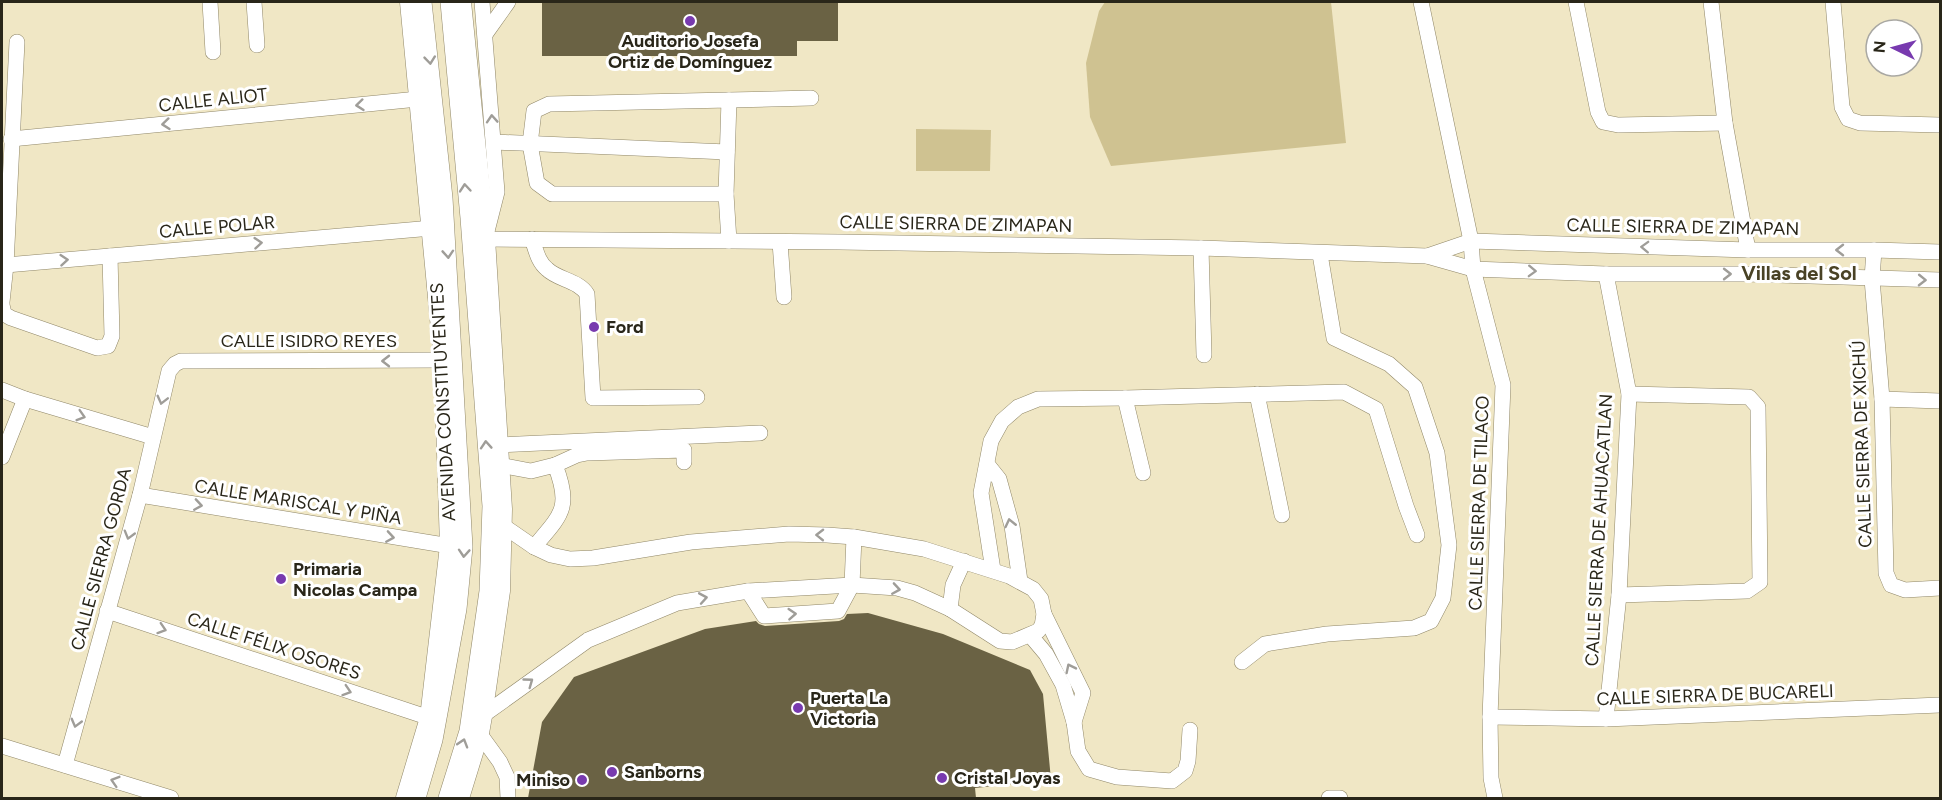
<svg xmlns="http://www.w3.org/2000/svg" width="1942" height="800" font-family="Figtree,sans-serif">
<rect width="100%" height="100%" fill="#f0e7c5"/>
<g fill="#cfc291">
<polygon points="1105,2 1331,2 1346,143 1111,166 1090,117 1086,63 1099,11"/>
<polygon points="916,129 991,130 990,171 916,171"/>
</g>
<g fill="#6a6244">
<polygon points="542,2 838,2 838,41 797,41 797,56 542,56"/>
<polygon points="868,613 943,634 1030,670 1043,694 1051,780 975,788 976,798 528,798 542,722 574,677 705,629 756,621 759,624 765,626 839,621 844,619 847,614"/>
</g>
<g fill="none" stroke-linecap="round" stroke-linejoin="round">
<defs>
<g id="minor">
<polyline points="210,2 213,52"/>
<polyline points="254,2 257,45"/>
<polyline points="482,2 497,192 485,239 840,242 1201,248 1427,256 1473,269 1606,274 1746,274 1940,280"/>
<polyline points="1421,2 1471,241 1473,269 1503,385 1490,717 1491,778 1495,798"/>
<polyline points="1576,2 1598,112 1603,122 1618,125 1725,123"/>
<polyline points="1711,2 1725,123 1748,250"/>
<polyline points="1833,2 1842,107 1848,119 1860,123 1940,125"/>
<polyline points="486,33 508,2"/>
<polygon points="729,100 726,194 552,194 537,183 530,144 534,111 549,104"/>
<polyline points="729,100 811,98"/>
<polyline points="11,139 418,99"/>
<polyline points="494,142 727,152"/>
<polyline points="726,194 729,241"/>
<path d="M 532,239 C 536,250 538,262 547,269 C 558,280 578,280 587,294 L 593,398 L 697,397"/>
<polyline points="780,242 784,297"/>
<polyline points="1201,248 1204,355"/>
<polyline points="1874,250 1872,279 1882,399 1886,573 1891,585 1905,590 1940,588"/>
<polyline points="1427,256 1471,241 1748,250 1874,250 1940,252"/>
<polyline points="6,265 432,228"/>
<polyline points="2,302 6,265 17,42"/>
<polyline points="2,305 4,314 11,318 97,348 108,346 112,336 110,256"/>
<polyline points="2,390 25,399 153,437"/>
<polyline points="1257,394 1282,515"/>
<polyline points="1125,398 1143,473"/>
<polyline points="1882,399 1940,401"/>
<polyline points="498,445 760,433"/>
<polyline points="2,457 25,399"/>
<polyline points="987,464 999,479 1012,526 1020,581"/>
<path d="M 499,465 L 531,471 L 555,465 C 572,508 561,515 534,547"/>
<polyline points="555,465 577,455 587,453 684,450 684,462"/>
<polyline points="140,495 450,546"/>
<polyline points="993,570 981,493 991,441 1002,421 1018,407 1038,399 1125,398 1344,392 1376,409 1406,506 1417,535"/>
<polyline points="748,591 764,616 838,611 852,585 854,537"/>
<polyline points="1619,595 1747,591 1760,582 1758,407 1749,397 1629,394"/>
<polyline points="950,609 953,585 964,561"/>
<polyline points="107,611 430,718"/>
<polyline points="1044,614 1083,693 1074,722"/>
<polyline points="1030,635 1046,654 1063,685 1074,722 1078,751 1089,769 1117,777 1172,781 1185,771 1188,761 1190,730"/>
<polyline points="1242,662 1265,644 1327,634 1414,628 1431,621 1443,598 1449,545 1437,453 1415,387 1389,364 1334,338 1320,254"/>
<polyline points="482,716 588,640 677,603 748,591 852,585 897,588 915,593 950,609 1000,641 1012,642 1038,631 1042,626 1044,614 1041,599 1033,589 1009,576 924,549 854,537 827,535 789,534 691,542 593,558 570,559 551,555 534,547 502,525"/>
<polyline points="1490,717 1606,719 1940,705"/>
<polyline points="1606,719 1619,595 1629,394 1606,274"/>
<polyline points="479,733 500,762 507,777 508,798"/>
<polyline points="2,746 171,798"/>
<polyline points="65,765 140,495 169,371 175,364 181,361 444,360"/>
<polyline points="418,798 435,740 459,609 465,547 445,198 424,2"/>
<polyline points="446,798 467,731 487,591 490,506 468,218 448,2"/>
<polyline points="1329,798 1340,798"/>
</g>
<g id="major">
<polyline points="406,798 430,718 450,546 444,360 410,2"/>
<polyline points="459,798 479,733 482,716 500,591 502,509 485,239 461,2"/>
</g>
</defs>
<use href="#minor" stroke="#908768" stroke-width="16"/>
<use href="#major" stroke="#908768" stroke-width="21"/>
<use href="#minor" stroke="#fff" stroke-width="15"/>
<use href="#major" stroke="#fff" stroke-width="20"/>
</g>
<defs><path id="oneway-chevron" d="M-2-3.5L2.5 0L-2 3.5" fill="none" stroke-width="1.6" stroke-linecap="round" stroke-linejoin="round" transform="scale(1.5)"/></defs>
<g stroke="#9f9d98">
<use href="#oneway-chevron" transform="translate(430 60) rotate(84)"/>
<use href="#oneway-chevron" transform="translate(360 105) rotate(174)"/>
<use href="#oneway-chevron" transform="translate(492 119) rotate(-94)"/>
<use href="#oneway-chevron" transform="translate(166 124) rotate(174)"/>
<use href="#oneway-chevron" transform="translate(465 188) rotate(-95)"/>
<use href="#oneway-chevron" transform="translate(258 243) rotate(-5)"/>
<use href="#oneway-chevron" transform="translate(1645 247) rotate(-178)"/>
<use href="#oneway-chevron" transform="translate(1840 250) rotate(180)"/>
<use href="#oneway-chevron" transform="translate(448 254) rotate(86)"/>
<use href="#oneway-chevron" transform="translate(64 260) rotate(-5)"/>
<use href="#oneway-chevron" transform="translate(1532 271) rotate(2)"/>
<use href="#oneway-chevron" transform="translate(1727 274)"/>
<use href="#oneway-chevron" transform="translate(1922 280) rotate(1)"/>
<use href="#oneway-chevron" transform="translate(386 361) rotate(180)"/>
<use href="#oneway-chevron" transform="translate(162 400) rotate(104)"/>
<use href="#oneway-chevron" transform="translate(81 416) rotate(17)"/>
<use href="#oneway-chevron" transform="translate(486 445) rotate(-94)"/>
<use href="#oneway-chevron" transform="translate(198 505) rotate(9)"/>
<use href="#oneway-chevron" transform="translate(1010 523) rotate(-103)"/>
<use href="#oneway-chevron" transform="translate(129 535) rotate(106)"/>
<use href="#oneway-chevron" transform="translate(820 535) rotate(-179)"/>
<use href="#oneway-chevron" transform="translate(390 537) rotate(9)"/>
<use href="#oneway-chevron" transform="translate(464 553) rotate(94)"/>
<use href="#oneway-chevron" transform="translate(896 589) rotate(9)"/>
<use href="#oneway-chevron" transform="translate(703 598) rotate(-10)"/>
<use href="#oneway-chevron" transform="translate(792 614) rotate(-4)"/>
<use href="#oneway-chevron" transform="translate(162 629) rotate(18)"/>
<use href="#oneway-chevron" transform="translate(1070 668) rotate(-116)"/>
<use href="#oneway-chevron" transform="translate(529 682) rotate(-36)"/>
<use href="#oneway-chevron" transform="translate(347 691) rotate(18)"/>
<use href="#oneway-chevron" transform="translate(76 723) rotate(105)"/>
<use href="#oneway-chevron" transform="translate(463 743) rotate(-73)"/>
<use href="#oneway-chevron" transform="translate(115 781) rotate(-163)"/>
</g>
<g fill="#783aaf" stroke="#fff" stroke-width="2">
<circle cx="690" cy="21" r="6"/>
<circle cx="594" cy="327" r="6"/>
<circle cx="281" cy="579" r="6"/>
<circle cx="798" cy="708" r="6"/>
<circle cx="612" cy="772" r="6"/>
<circle cx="942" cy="778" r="6"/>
<circle cx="582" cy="780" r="6"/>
</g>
<g text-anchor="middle" stroke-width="6" stroke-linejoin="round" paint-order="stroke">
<g font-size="18" font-weight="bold" fill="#292619" stroke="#fff" text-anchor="start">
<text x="690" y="47" text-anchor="middle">Auditorio Josefa<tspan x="690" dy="21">Ortiz de Domínguez</tspan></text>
<text x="606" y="333">Ford</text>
<text x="293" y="575">Primaria<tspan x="293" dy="21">Nicolas Campa</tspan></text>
<text x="810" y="704">Puerta La<tspan x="810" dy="21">Victoria</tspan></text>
<text x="624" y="778">Sanborns</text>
<text x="954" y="784">Cristal Joyas</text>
<text x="570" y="786" text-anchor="end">Miniso</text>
</g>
<g font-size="18" fill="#292619" stroke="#fff">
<text transform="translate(213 100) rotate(-6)" y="6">CALLE ALIOT</text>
<text transform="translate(956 224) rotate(1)" y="6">CALLE SIERRA DE ZIMAPAN</text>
<text transform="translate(217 227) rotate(-5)" y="6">CALLE POLAR</text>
<text transform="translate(1683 227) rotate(1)" y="6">CALLE SIERRA DE ZIMAPAN</text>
<text x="309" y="347">CALLE ISIDRO REYES</text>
<text transform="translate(443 402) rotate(-93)" y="6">AVENIDA CONSTITUYENTES</text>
<text transform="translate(1862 444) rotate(-92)" y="6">CALLE SIERRA DE XICHÚ</text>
<text transform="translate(298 502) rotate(9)" y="6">CALLE MARISCAL Y PIÑA</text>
<text transform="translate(1479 503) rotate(-88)" y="6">CALLE SIERRA DE TILACO</text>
<text transform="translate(1599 530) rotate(-87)" y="6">CALLE SIERRA DE AHUACATLAN</text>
<text transform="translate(101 559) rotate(-75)" y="6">CALLE SIERRA GORDA</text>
<text transform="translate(274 646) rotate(18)" y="6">CALLE FÉLIX OSORES</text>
<text transform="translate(1715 695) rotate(-2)" y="6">CALLE SIERRA DE BUCARELI</text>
</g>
<g font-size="20" font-weight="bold" fill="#494225" stroke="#fff">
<text x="1799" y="280">Villas del Sol</text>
</g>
</g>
<rect width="1942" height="800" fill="none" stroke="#292619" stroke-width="6"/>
<g transform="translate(1894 48) rotate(275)"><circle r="28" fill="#ffffff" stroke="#a9a8a3" stroke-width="1.5"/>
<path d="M0-4.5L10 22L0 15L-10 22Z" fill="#783aaf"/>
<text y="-9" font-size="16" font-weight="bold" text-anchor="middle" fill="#292619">N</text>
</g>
</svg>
